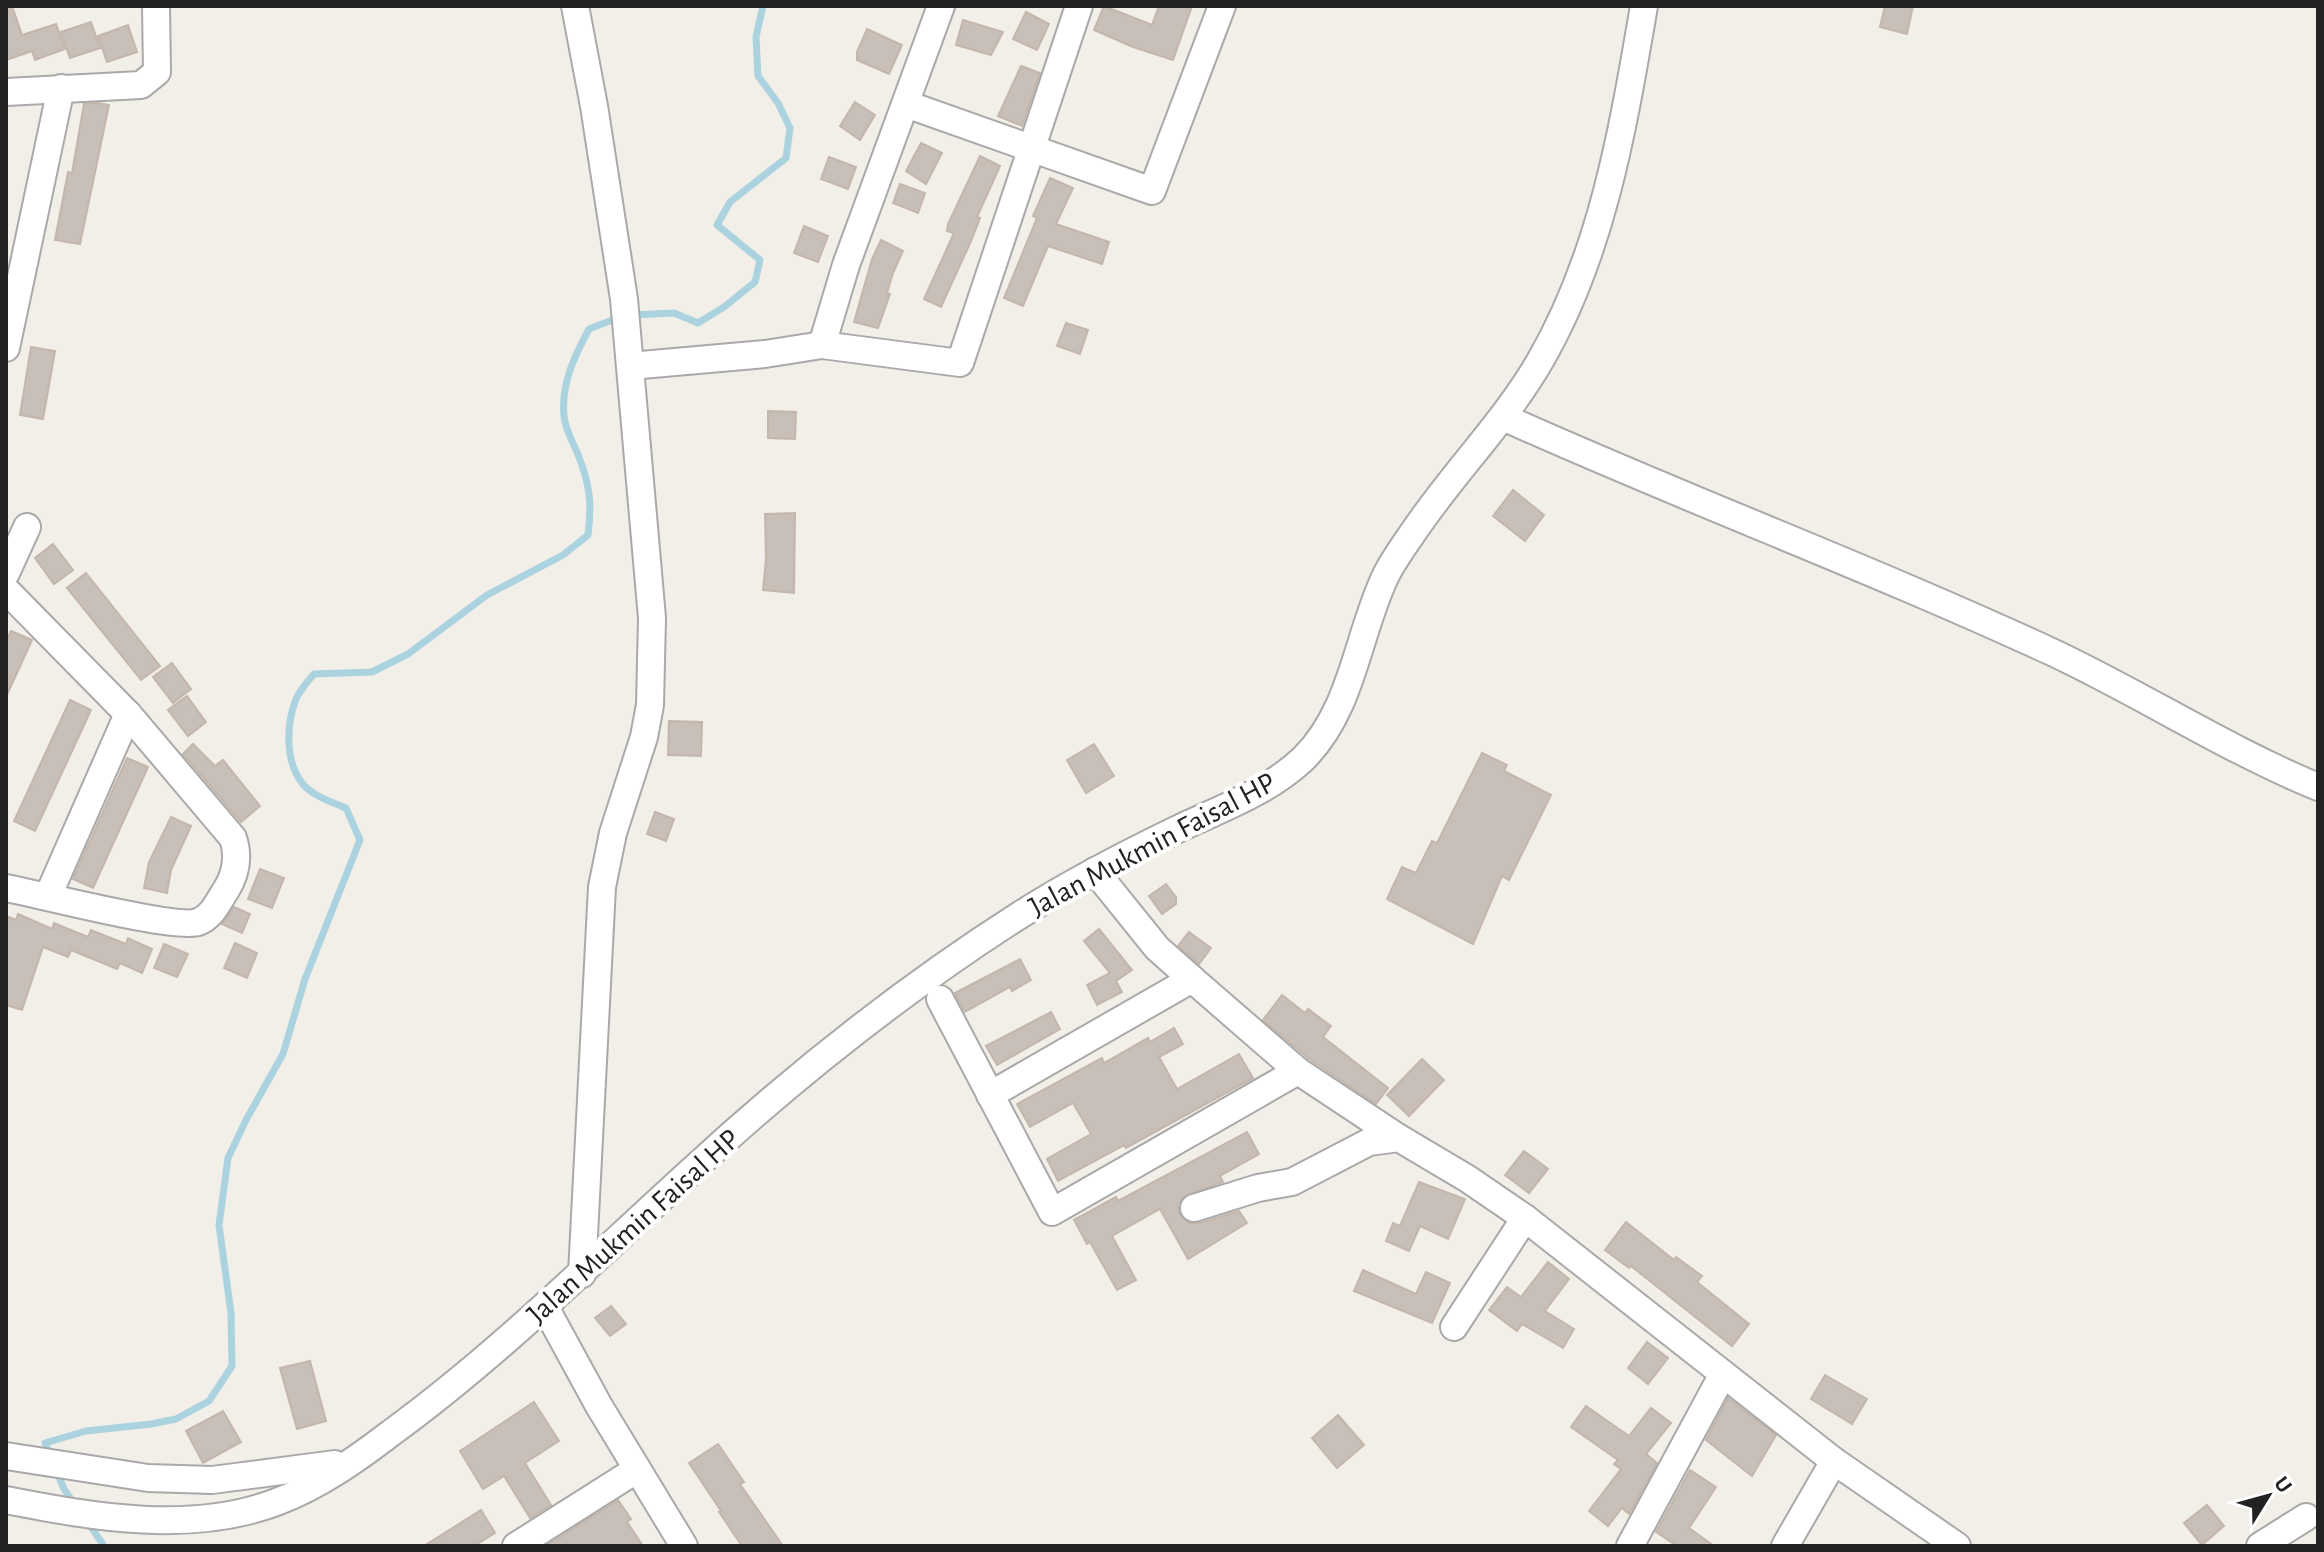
<svg xmlns="http://www.w3.org/2000/svg" width="2324" height="1552" font-family="'Alegreya Sans',sans-serif">
<rect width="100%" height="100%" fill="#f2efe9"/>
<g fill="none" stroke-linecap="round" stroke-linejoin="round">
<g stroke="#aad3df" stroke-width="7">
<polyline points="632,315 674,313 698,323 724,307 755,282 760,260 717,225 730,202 786,158 790,128 778,103 758,76 756,37 763,6"/>
<path d="M 50,1455 L 45,1443 L 86,1431 L 151,1424 L 176,1419 L 209,1401 L 232,1366 L 231,1313 L 219,1225 L 228,1158 L 246,1120 L 283,1054 L 305,979 L 360,840 L 346,808 C 332,802 312,796 302,783 C 285,761 286,725 296,699 C 300,690 308,681 314,674 L 372,672 L 408,654 L 487,595 L 563,555 L 588,535 C 592,504 590,486 579,457 C 574,444 565,430 564,416 C 561,384 574,357 589,329 L 620,317"/>
<polyline points="56,1470 64,1489 75,1505"/>
<polyline points="87,1521 104,1546"/>
</g>
</g>
<g fill="#c7bfb8" stroke="#c4b6ab" stroke-width="2">
<polygon points="6,6 12,6 22,35 56,24 65,49 35,60 32,51 6,60"/>
<polygon points="1104,6 1152,25 1159,6 1192,6 1173,60 1133,47 1094,30"/>
<polygon points="1885,6 1913,6 1907,34 1880,27"/>
<polygon points="1026,12 1049,24 1037,50 1013,39"/>
<polygon points="963,20 1003,32 991,55 956,45"/>
<polygon points="91,22 100,48 70,58 61,32"/>
<polygon points="128,25 137,52 107,62 98,36"/>
<polygon points="867,29 902,45 889,74 857,60 857,52"/>
<polygon points="1021,66 1040,73 1022,126 998,116"/>
<polygon points="855,102 875,115 860,140 840,126"/>
<polygon points="98,103 109,105 80,244 55,240 68,172 72,173 84,104"/>
<polygon points="921,143 942,153 926,184 906,171"/>
<polygon points="980,156 1000,166 977,217 980,218 971,241 941,307 924,299 954,233 947,231 948,224"/>
<polygon points="829,157 856,167 848,189 821,179"/>
<polygon points="1050,178 1073,188 1056,224 1109,242 1102,264 1048,246 1023,306 1004,298 1037,218 1033,216"/>
<polygon points="900,184 925,193 918,213 893,203"/>
<polygon points="804,226 828,236 818,262 794,253"/>
<polygon points="881,240 903,251 893,273 887,293 890,294 878,328 854,322 872,259"/>
<polygon points="1066,323 1088,330 1080,354 1057,346"/>
<polygon points="31,347 55,351 43,419 20,415"/>
<polygon points="768,411 796,412 795,439 768,438"/>
<polygon points="1513,490 1544,515 1525,541 1493,516"/>
<polygon points="795,513 794,593 763,590 766,559 765,514"/>
<polygon points="53,544 73,570 54,584 35,558"/>
<polygon points="86,573 160,666 141,680 67,588"/>
<polygon points="11,631 32,640 6,697 6,641"/>
<polygon points="172,663 191,689 173,703 153,677"/>
<polygon points="187,696 206,722 188,736 168,710"/>
<polygon points="70,700 91,710 35,831 14,821"/>
<polygon points="669,721 702,722 701,756 668,755"/>
<polygon points="193,744 215,766 223,760 260,806 241,822 183,754"/>
<polygon points="1094,744 1114,776 1086,793 1067,760"/>
<polygon points="1482,753 1507,765 1504,771 1551,795 1509,880 1502,876 1473,944 1387,899 1402,867 1416,873 1432,841 1437,843"/>
<polygon points="127,758 148,767 93,888 73,879"/>
<polygon points="655,812 674,819 666,841 647,834"/>
<polygon points="171,817 191,826 171,870 167,893 144,888 149,862"/>
<polygon points="260,869 284,878 272,908 248,899"/>
<polygon points="1166,884 1176,897 1176,904 1162,914 1149,896"/>
<polygon points="234,907 250,914 242,933 222,924"/>
<polygon points="18,914 52,929 54,923 88,937 91,930 126,944 128,938 152,949 142,973 120,963 117,969 71,950 68,957 43,947 22,1010 6,1005 6,916 16,920"/>
<polygon points="1099,929 1132,970 1116,981 1122,992 1097,1005 1087,985 1110,973 1084,941"/>
<polygon points="1189,932 1211,948 1199,964 1178,946"/>
<polygon points="235,943 257,953 247,978 224,968"/>
<polygon points="164,944 188,954 177,977 154,968"/>
<polygon points="1020,959 1031,980 1012,991 1010,987 965,1012 955,993"/>
<polygon points="1282,995 1305,1013 1308,1009 1331,1026 1323,1037 1388,1088 1376,1104 1308,1058 1263,1020"/>
<polygon points="1051,1012 1060,1029 997,1065 986,1046"/>
<polygon points="1174,1028 1183,1044 1159,1057 1177,1089 1239,1054 1253,1078 1126,1148 1124,1145 1058,1181 1047,1159 1091,1134 1073,1103 1030,1127 1017,1104 1102,1058 1104,1063 1148,1038 1150,1042"/>
<polygon points="1422,1059 1444,1080 1409,1116 1387,1095"/>
<polygon points="1247,1132 1259,1154 1220,1176 1223,1182 1183,1197 1178,1205 1179,1213 1190,1223 1199,1223 1239,1211 1247,1223 1188,1259 1160,1209 1112,1236 1136,1280 1117,1290 1090,1242 1087,1244 1074,1220 1116,1197 1118,1201"/>
<polygon points="1524,1151 1548,1169 1529,1193 1505,1175"/>
<polygon points="1419,1182 1465,1199 1448,1239 1420,1226 1409,1251 1386,1241 1393,1223 1400,1226"/>
<polygon points="1626,1222 1674,1260 1676,1257 1702,1276 1697,1282 1749,1324 1732,1346 1631,1266 1629,1268 1605,1250"/>
<polygon points="1548,1262 1569,1279 1545,1311 1574,1329 1563,1348 1522,1324 1517,1331 1489,1310 1507,1287 1521,1297"/>
<polygon points="1363,1270 1416,1294 1426,1272 1450,1283 1432,1323 1354,1291"/>
<polygon points="611,1306 626,1324 610,1336 595,1318"/>
<polygon points="1647,1342 1668,1358 1648,1384 1628,1368"/>
<polygon points="310,1361 326,1421 297,1429 280,1368"/>
<polygon points="1825,1375 1867,1399 1852,1424 1811,1399"/>
<polygon points="1728,1398 1776,1435 1752,1476 1706,1440"/>
<polygon points="534,1402 559,1441 525,1463 551,1505 530,1518 504,1476 483,1489 460,1451"/>
<polygon points="1586,1406 1629,1436 1651,1408 1671,1423 1646,1454 1657,1463 1629,1514 1622,1508 1608,1526 1589,1511 1621,1469 1614,1464 1618,1460 1571,1427"/>
<polygon points="223,1411 241,1442 203,1463 186,1431"/>
<polygon points="1338,1415 1364,1445 1337,1468 1312,1438"/>
<polygon points="718,1444 744,1482 740,1484 783,1546 742,1546 719,1512 721,1511 689,1463"/>
<polygon points="1690,1470 1716,1487 1689,1528 1714,1546 1677,1546 1656,1532"/>
<polygon points="618,1500 631,1519 627,1522 643,1546 546,1546"/>
<polygon points="2207,1505 2224,1526 2202,1545 2184,1523"/>
<polygon points="481,1510 495,1533 474,1546 424,1546"/>
</g>
<g fill="none" stroke-linecap="round" stroke-linejoin="round">
<defs>
<g id="minor">
<polyline points="575,6 594,106 624,299 652,618 650,705 644,737 613,833 602,887 582,1274"/>
<polyline points="6,92 141,85 157,72 156,6"/>
<polyline points="906,104 1152,191 1222,6"/>
<polyline points="822,345 846,265 941,6"/>
<polyline points="6,348 61,88"/>
<polyline points="630,366 765,354 822,345 960,363 1079,6"/>
<path d="M 1503,417 C 1685,499 1873,569 2054,653 C 2143,695 2226,749 2318,787"/>
<polyline points="6,573 27,527"/>
<path d="M 6,590 L 128,714 L 233,838 C 239,856 236,874 226,890 C 218,902 212,917 198,922 C 175,930 39,894 6,888"/>
<polyline points="1095,871 1157,948 1192,979"/>
<polyline points="48,896 128,714"/>
<polyline points="940,999 1052,1212 1298,1071"/>
<polyline points="990,1095 1192,979 1298,1071 1399,1138"/>
<polyline points="1194,1208 1258,1188 1292,1182 1369,1142 1399,1138 1468,1179 1525,1218 1834,1461 1957,1546"/>
<polyline points="545,1307 599,1406 684,1546"/>
<polyline points="1454,1327 1525,1218"/>
<polyline points="6,1456 148,1478 212,1480 335,1464"/>
<path d="M 6,1500 C 93,1517 193,1535 279,1501 C 319,1486 357,1459 391,1433 C 498,1355 591,1262 689,1173 C 792,1078 901,991 1020,915 C 1070,883 1124,855 1178,829 C 1220,809 1268,792 1303,759 C 1353,710 1357,635 1386,575 C 1393,561 1403,547 1412,534 C 1452,474 1504,423 1540,361 C 1603,252 1623,128 1644,6"/>
<polyline points="516,1546 636,1470"/>
<polyline points="1630,1546 1723,1374"/>
<polyline points="1785,1546 1834,1461"/>
<polyline points="2260,1546 2306,1517"/>
</g>
</defs>
<use href="#minor" stroke="#a9a9a9" stroke-width="30"/>
<use href="#minor" stroke="#fff" stroke-width="26"/>
</g>
<g text-anchor="middle" stroke-width="8" stroke-linejoin="round" paint-order="stroke">
<g font-size="30" fill="#222" stroke="#fff">
<text transform="translate(1152 844) rotate(-28)" y="10">Jalan Mukmin Faisal HP</text>
<text transform="translate(633 1226) rotate(-42)" y="10">Jalan Mukmin Faisal HP</text>
</g>
</g>
<rect width="2324" height="1552" fill="none" stroke="#222222" stroke-width="16"/>
<g transform="translate(2268 1496) rotate(53)" stroke="#ffffff" stroke-width="6" paint-order="stroke">
<path d="M0-6L14 30L0 20L-14 30Z" fill="#222222"/>
<text y="-12" font-size="22" font-weight="bold" text-anchor="middle" fill="#222222">U</text>
</g>
</svg>
